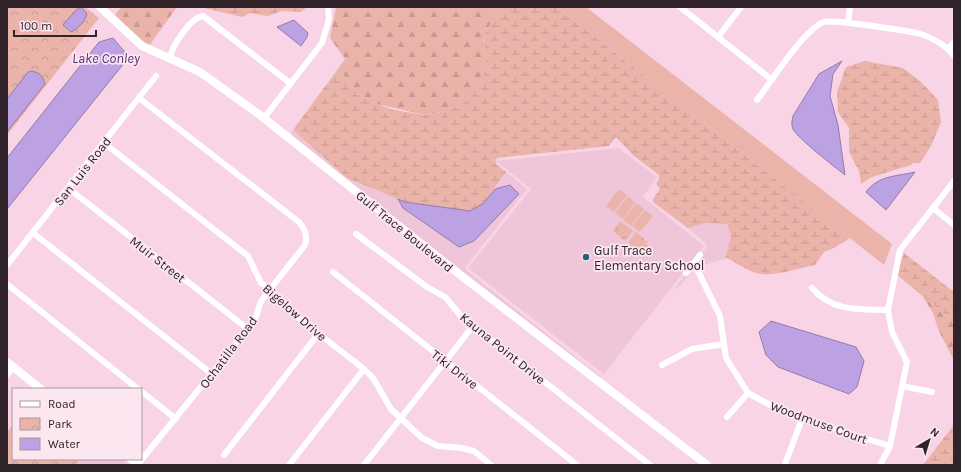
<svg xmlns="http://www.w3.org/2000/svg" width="961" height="472" font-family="Karla,sans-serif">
<defs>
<pattern id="forest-firs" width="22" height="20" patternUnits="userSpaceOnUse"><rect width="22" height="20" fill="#ebb4aa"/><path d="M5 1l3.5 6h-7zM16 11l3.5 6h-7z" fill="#ca9a92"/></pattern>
<pattern id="wetland-marsh" width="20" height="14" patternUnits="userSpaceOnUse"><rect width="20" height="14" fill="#ebb4aa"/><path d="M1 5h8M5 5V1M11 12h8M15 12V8" fill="none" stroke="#ca9a92"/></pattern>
<pattern id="park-crowns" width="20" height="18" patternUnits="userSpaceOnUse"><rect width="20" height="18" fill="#ebb4aa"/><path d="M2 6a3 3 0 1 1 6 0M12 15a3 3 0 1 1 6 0" fill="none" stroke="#ca9a92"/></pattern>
</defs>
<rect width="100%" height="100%" fill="#f8d4e6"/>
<g fill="#efc5d9">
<polygon points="293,130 347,178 398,199 403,208 459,247 519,194 510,185 495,189 506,172 527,189 466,266 466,270 601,377 600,379 470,279 290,135"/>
<polygon points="618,148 657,177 643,197 704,246 604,374 468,268 531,189 496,161"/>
<polygon points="705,223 727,224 731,235 725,259 695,267 681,285 674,289 707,247 706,243 686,227"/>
<polygon points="80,459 121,459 129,465 75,465"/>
</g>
<g fill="#ebb4aa">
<polygon points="557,7 586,7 892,244 884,265"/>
<polygon points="619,189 627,195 614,212 606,206"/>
<polygon points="628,196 635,202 623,219 615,213"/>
<polygon points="636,203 644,209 631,226 623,220"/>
<polygon points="645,210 653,216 640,232 632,226"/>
</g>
<g fill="url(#forest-firs)">
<polygon points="121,7 177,7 149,46 133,34 115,15"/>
<polygon points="336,7 502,7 484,34 486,68 479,87 467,102 446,111 424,115 377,104 356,93 346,77 335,73 345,59 330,38"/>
<polygon points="922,295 954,322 954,361 938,329 933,313"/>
</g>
<g fill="url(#wetland-marsh)">
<polygon points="200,7 307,7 301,12 281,11 268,16 250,13 242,17"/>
<path d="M 502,7 L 557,7 L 850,238 L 834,248 L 824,252 L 815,265 C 798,268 773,278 756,273 C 746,270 737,263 727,258 L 725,259 L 731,235 L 727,224 L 705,223 L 688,228 L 653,202 L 653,199 L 660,189 L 656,184 L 659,179 L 659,175 L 634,156 L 616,137 L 609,146 L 497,158 L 495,163 L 506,172 L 484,203 L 470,211 L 405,202 L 347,178 L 293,130 L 335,73 L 346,77 L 356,93 L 377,104 L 394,110 L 424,115 L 446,111 L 466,102 L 479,87 L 486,68 L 484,34 Z"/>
<polygon points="865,61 903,68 920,81 938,100 941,122 931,146 920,163 913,163 911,165 872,177 861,184 859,171 849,152 849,128 838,112 837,92 846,67"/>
<polygon points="904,253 954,292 954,322 896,274"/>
<polygon points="954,424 954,465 923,465 950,430"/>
</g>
<g fill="url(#park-crowns)">
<polygon points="7,7 85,7 99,18 7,135"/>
<polygon points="620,221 633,231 625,241 613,231"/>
<polygon points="636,232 648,242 646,244 649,246 643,254 628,243"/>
<polygon points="13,424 13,459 80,459 75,465 7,465 7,432"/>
</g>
<g fill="#bda2e3" stroke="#937cab">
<path d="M 81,7 L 87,14 C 85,21 78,29 71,32 L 63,25 L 77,9 Z"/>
<polygon points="294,20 308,33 307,37 301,46 277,27"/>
<polygon points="113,38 129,57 7,209 7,158 99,42"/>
<path d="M 842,61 L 833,74 L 830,96 L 838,125 L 845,175 C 835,167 797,138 793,129 C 791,124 792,121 793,116 L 819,74 Z"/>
<path d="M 32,71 C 40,73 43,76 45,84 L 7,132 L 7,99 L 28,72 Z"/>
<path d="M 915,172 L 886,210 L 866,192 C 879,175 894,177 915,172 Z"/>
<polygon points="510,185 519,194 474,241 459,247 403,208 398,199 405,202 470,211 484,203 495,189"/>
<polygon points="771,321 856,347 864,361 857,387 849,394 778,367 766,355 759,332"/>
</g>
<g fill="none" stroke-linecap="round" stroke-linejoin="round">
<g stroke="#fff" stroke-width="6">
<polyline points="680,7 772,80"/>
<polyline points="848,23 850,7"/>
<polyline points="718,37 741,7"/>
<polyline points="949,48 954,42"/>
<path d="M 170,58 C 172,46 190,18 203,16 L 290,83"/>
<path d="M 757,100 C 771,82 804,29 824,22 C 833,19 908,31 921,34 C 933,38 947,46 954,56"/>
<polyline points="264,118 322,43 329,19 328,7"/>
<polyline points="104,143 248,256 261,283 270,289 287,309 364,369 373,378 391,409 422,438 438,446 462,448 474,451 491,465"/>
<polyline points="68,188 248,329"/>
<polyline points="933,208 954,225"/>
<polyline points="33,233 212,374"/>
<polyline points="356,234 427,287 445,297 461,316 650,465"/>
<polyline points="694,263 720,316 726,358 748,393 770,405 802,419 890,446"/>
<polyline points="7,265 156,76"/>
<polyline points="333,272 577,465"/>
<polyline points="686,273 700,255"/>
<polyline points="7,284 138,389"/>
<path d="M 812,288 C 833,312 858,309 888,310"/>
<polyline points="662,365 692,349 724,344"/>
<polyline points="7,375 13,367"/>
<polyline points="902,386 932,392"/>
<polyline points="141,391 176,419"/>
<polyline points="727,417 748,393"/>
<polyline points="224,455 318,334"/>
<path d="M 138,464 L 248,329 L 256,317 L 261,301 L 305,245 C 308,236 305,229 299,222 L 139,98"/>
<polyline points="785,464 802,419"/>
<polyline points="289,465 364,369"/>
<polyline points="364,465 473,326"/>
<polyline points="880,465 890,446 907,362 892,332 888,310 900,250 954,181"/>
</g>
<g stroke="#fff" stroke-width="8">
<polyline points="100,7 142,46 200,72 260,115 463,277 707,465"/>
<polyline points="7,362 41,389"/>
<polyline points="131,459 139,465"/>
</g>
</g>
<circle fill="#2c5d7b" stroke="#fce6f0" stroke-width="1.5" cx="586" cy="257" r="4"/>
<g text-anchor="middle" stroke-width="3.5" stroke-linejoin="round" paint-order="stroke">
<g font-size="13" fill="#302329" stroke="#fce6f0">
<text transform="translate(82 171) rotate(-52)" y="5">San Luis Road</text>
<text transform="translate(405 231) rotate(39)" y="5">Gulf Trace Boulevard</text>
<text transform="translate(158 259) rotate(38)" y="5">Muir Street</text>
<text transform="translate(295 312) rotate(41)" y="5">Bigelow Drive</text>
<text transform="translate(503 348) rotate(39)" y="5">Kauna Point Drive</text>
<text transform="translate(228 352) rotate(-53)" y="5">Ochatilla Road</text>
<text transform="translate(455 369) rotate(38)" y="5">Tiki Drive</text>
<text transform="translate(819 422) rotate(20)" y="5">Woodmuse Court</text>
</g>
<g font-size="13" fill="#302329" stroke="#fce6f0" text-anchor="start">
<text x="594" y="255">Gulf Trace<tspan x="594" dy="15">Elementary School</tspan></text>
</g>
<g font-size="14" font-style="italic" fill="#55307c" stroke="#fce6f0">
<text x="106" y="63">Lake Conley</text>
</g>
</g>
<rect width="961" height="472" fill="none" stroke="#302329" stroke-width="16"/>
<rect x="12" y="388" width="130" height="72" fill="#fce6f0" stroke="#aa98a0"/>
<rect x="20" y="401" width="20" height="6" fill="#ffffff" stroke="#aa98a0"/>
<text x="48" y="408" font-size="12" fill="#302329">Road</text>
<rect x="20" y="418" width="20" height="12" fill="url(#park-crowns)" stroke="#aa98a0"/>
<text x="48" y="428" font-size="12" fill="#302329">Park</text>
<rect x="20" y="438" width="20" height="12" fill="#bda2e3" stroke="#aa98a0"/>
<text x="48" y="448" font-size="12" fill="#302329">Water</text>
<g transform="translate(929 440) rotate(38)" stroke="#fce6f0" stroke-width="3" paint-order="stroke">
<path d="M0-3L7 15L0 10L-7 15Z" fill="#302329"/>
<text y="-6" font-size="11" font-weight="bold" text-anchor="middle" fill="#302329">N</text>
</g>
<path d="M14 30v6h82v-6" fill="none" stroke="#302329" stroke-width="2"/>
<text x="20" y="30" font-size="12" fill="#302329" stroke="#fce6f0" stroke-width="3" paint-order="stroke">100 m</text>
</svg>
